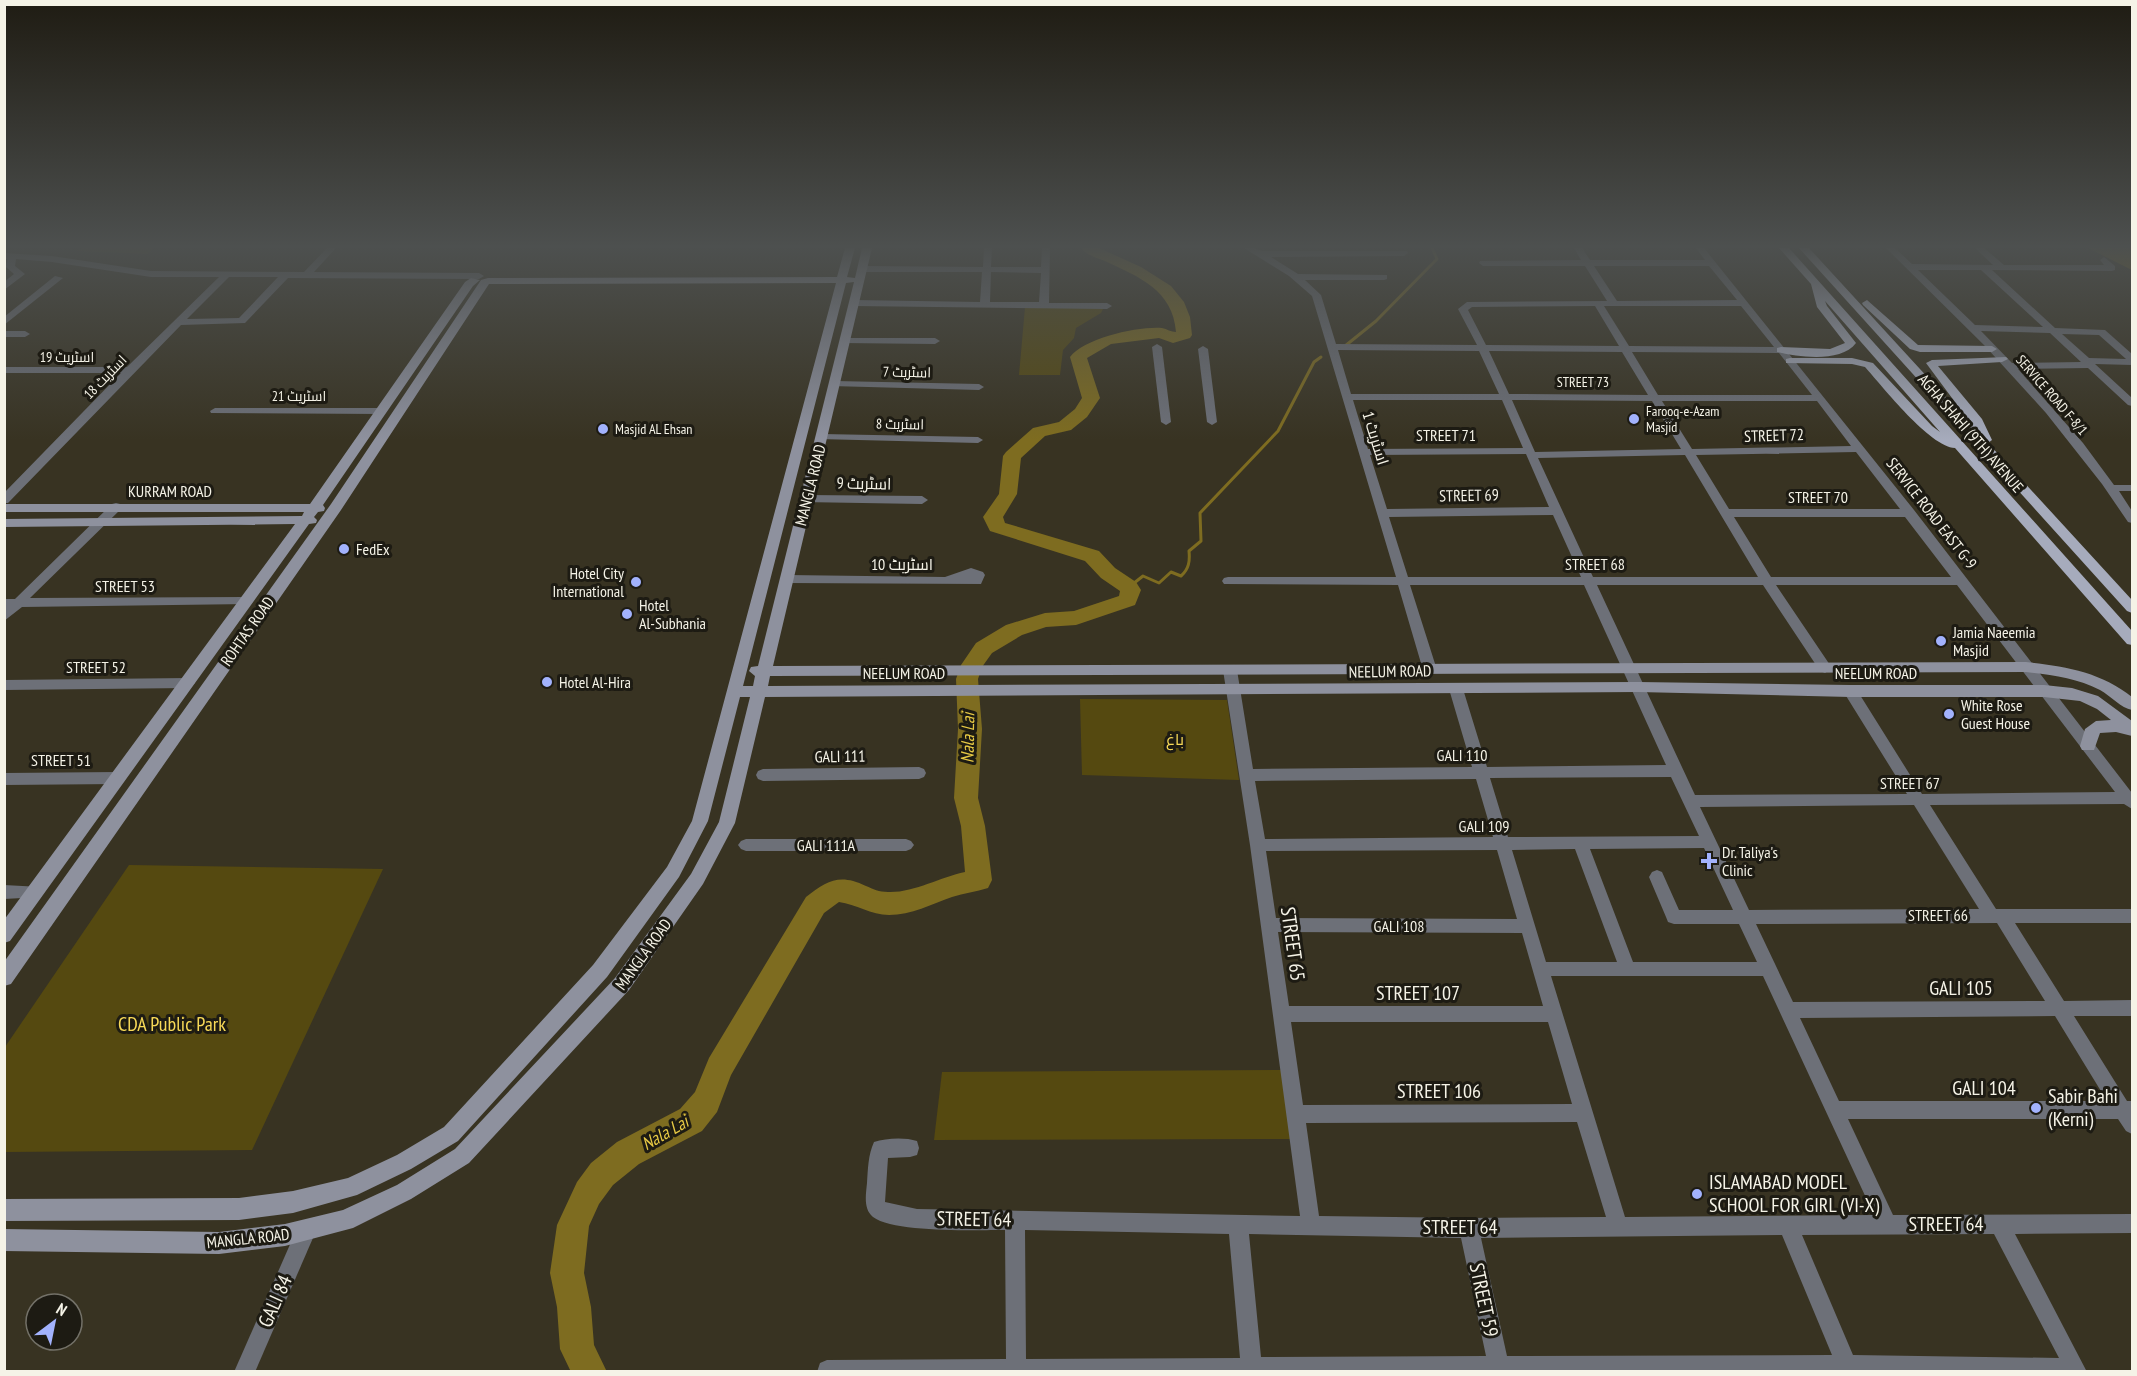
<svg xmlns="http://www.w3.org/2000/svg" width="2137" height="1376" font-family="'PT Sans Narrow',Cairo,sans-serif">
<rect width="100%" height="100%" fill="#383322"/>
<g fill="#554910">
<polygon points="81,248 154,248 148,254 76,251"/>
<polygon points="1025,307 1104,307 1101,313 1076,328 1074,338 1063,350 1060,375 1019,375"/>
<polygon points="1080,699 1227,700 1239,780 1082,775"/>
<polygon points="129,865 383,869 252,1150 5,1152 5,1047"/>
<polygon points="1284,1070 1296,1139 934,1140 942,1072"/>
</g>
<polygon fill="#756314" points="2088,248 2132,248 2132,270"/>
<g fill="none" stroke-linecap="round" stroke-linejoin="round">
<g stroke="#7e6c20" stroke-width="3">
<polyline points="1345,346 1376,321 1437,259 1432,248"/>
<path d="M 1129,587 L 1143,576 L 1159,583 L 1171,572 L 1181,576 C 1189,569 1190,561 1189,551 L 1201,541 L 1200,513 L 1278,431 L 1314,362 L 1321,357"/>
</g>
<path fill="#7e6c20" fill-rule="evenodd" d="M 1081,248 L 1099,248 L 1141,267 L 1171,286 L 1184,302 L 1190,317 L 1192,335 L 1190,338 L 1173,343 L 1159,338 L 1111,344 L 1087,358 L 1100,398 L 1087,417 L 1071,430 L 1045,436 L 1021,458 L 1017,494 L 1003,517 L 1005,523 L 1099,551 L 1115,568 L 1136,582 L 1141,590 L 1135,605 L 1076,625 L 1046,627 L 1022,635 L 992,653 L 982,667 L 978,679 L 982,729 L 978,798 L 985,826 L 992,880 L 988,888 C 976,892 964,893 952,897 C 932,904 911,915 889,915 C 871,915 856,904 839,902 L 824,913 L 731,1075 L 717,1112 L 702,1131 L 639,1164 L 613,1185 L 599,1204 L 589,1226 L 584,1273 L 591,1307 L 594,1345 L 607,1372 L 571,1372 L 560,1349 L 557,1307 L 550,1273 L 557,1225 L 577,1182 L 591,1163 L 617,1142 L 680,1109 L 695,1092 L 709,1058 L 806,897 C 827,881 839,873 866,886 C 873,889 879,892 888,892 C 914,893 940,877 965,872 L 961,826 L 954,798 L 958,729 L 956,679 L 961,665 L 976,643 L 1006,625 L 1045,613 L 1074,611 L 1119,596 L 1120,591 L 1101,578 L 1085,561 L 990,531 L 983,517 L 999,494 L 1003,456 L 1006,452 L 1033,428 L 1059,422 L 1075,409 L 1082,398 L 1070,357 C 1084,338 1139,326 1162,328 C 1167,329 1171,332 1176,332 C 1173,290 1139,277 1105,261 C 1097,258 1086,255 1081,248 Z"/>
<g fill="#6d7078" fill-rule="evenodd">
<path d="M 327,248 L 336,248 L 314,272 L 479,273 L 484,276 L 479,279 L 288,278 L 245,323 L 181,325 L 8,503 L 4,503 L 4,493 L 121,373 L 4,373 L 4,367 L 127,367 L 219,277 L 151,277 L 52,262 L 16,259 L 15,266 L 25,274 L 4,290 L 4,282 L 14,274 L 6,267 L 7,259 L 4,259 L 4,253 L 52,256 L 151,271 L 304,272 ZM 229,277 L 278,277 L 239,318 L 187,319 Z"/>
<path d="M 984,248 L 992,248 L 991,267 L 1041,267 L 1042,248 L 1050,248 L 1049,303 L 1107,303 L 1112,306 L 1107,309 L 854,306 L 849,303 L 854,300 L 980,302 L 982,272 L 863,272 L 859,269 L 863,266 L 983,267 ZM 991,272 L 1041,273 L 1039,302 L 990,302 Z"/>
<path d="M 1244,248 L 1254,248 L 1262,251 L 1407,251 L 1408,253 L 1404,256 L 1271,257 L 1298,274 L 1387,275 L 1387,279 L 1384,280 L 1305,280 L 1321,295 L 1336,344 L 1477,345 L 1458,309 L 1467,302 L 1607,301 L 1585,266 L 1483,266 L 1479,263 L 1480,261 L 1581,260 L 1574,248 L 1582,248 L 1590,260 L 1705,260 L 1696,248 L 1704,248 L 1914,510 L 2132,793 L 2132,809 L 2124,804 L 1930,805 L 1996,909 L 2132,909 L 2132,923 L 2015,923 L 2064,1001 L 2132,1000 L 2132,1016 L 2074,1016 L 2127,1101 L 2132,1101 L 2132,1134 L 2126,1131 L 2118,1119 L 1848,1119 L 1893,1215 L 2132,1214 L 2132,1233 L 2015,1234 L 2087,1372 L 817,1372 L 820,1363 L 827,1360 L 1006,1359 L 1005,1230 C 977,1230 894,1233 873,1217 C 863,1209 866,1194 867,1183 C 868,1169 868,1155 874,1142 C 886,1138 905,1137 917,1141 L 919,1148 L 917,1155 L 910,1157 L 888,1158 L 885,1202 L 917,1209 L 1300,1216 L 1250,845 L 1223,670 L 1225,667 L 1230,665 L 1237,670 L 1253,769 L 1472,767 L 1449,689 L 1456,684 L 1463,689 L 1487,767 L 1666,765 L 1584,585 L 1410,585 L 1437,670 L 1430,675 L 1423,670 L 1398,585 L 1224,584 L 1222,581 L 1224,578 L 1228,577 L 1396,577 L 1312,296 L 1289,276 ZM 1594,266 L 1709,266 L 1737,300 L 1617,301 ZM 1595,306 L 1619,346 L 1486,345 L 1468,310 L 1472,307 ZM 1604,306 L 1741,306 L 1774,347 L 1629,346 ZM 1338,350 L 1479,351 L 1499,394 L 1351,394 ZM 1489,351 L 1622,352 L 1648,395 L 1509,394 ZM 1632,352 L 1779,353 L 1812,395 L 1658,395 ZM 1353,400 L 1502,400 L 1523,448 L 1368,449 ZM 1512,400 L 1652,401 L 1681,449 L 1535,452 ZM 1662,401 L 1817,401 L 1851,446 L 1692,449 ZM 1856,452 L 1900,509 L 1729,509 L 1696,455 ZM 1526,454 L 1549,507 L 1387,509 L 1370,455 ZM 1685,455 L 1758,577 L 1593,577 L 1538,458 ZM 1553,515 L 1581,577 L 1408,577 L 1389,517 ZM 1734,517 L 1905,517 L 1951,577 L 1771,577 ZM 1597,585 L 1763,585 L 1820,671 L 1825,673 L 1832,668 L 1776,585 L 1957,585 L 2115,792 L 1922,794 L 1855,687 L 1850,686 L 1843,691 L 1907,794 L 1695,795 ZM 1671,777 L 1699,836 L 1508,837 L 1490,778 ZM 1476,779 L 1493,837 L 1265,839 L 1255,781 ZM 1914,805 L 1979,909 L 1749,910 L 1700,807 ZM 1704,848 L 1733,910 L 1679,910 L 1662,872 L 1657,870 L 1652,872 L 1649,877 L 1666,917 L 1668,922 L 1674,924 L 1739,924 L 1757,962 L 1633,962 L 1590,849 ZM 1575,849 L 1617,962 L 1546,962 L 1512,850 ZM 1497,850 L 1517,919 L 1276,918 L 1266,851 ZM 1997,923 L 2045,1001 L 1793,1002 L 1756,924 ZM 1278,932 L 1522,933 L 1543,1006 L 1289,1006 ZM 1551,976 L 1763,976 L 1874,1215 L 1625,1217 ZM 2055,1016 L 2107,1101 L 1839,1101 L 1800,1018 ZM 1291,1022 L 1548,1022 L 1572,1104 L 1303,1105 ZM 1577,1122 L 1606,1217 L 1469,1218 L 1319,1216 L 1306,1123 ZM 1025,1230 L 1229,1234 L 1240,1358 L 1026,1359 ZM 1249,1234 L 1461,1238 L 1486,1356 L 1261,1357 ZM 1994,1234 L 2059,1358 L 1853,1355 L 1802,1235 ZM 1782,1235 L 1832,1355 L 1507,1356 L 1481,1238 Z"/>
<path d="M 1886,248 L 1895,248 L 1912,264 L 1993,265 L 1975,248 L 1984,248 L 2004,265 L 2104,265 L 2100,260 L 2104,257 L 2115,266 L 2115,270 L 2112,271 L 1992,270 L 2055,328 L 2105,330 L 2132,354 L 2132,365 L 2095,364 L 2132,398 L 2132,406 L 2128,405 L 2088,368 L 2018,369 L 2083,443 L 2114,485 L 2132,485 L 2132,491 L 2119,491 L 2132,511 L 2132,523 L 2128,522 L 2102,484 L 2046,413 L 1985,346 ZM 1918,270 L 1981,270 L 2043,327 L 1975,325 ZM 1981,331 L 2050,333 L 2081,362 L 2012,363 ZM 2062,334 L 2099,335 L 2126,359 L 2089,358 Z"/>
<polygon points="55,276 63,278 4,325 4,317"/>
<polygon points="4,331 25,331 30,334 25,337 4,337"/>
<polygon points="845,338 935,338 940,341 935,344 842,343 840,341"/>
<polygon points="1157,344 1162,347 1171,422 1166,425 1161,422 1152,347"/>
<polygon points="1203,346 1208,349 1217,422 1212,425 1207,422 1198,349"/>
<polygon points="835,381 979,384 984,387 979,390 831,386 830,384"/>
<polygon points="215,408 382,408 387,411 382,414 211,413 210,411"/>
<polygon points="822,434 978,437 983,440 978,443 818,439 818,435"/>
<polygon points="806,495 922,496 928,500 922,504 802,502 800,499"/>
<polygon points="116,503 120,504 122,507 120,510 30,598 245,597 251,601 249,604 22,607 4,621 6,607 4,607 4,599 15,599 112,504"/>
<polygon points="971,568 983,572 985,575 981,584 787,583 781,579 787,575 945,577"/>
<polygon points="188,678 195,683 188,688 4,690 4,680"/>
<polygon points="919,767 924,769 926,773 924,777 919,779 763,781 758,779 756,775 758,771 763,769"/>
<polygon points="118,772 123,774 125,778 123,782 118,784 4,785 4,773"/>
<polygon points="746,839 906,839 911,841 914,845 911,849 906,851 746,851 741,849 738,845 741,841"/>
<polygon points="4,885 41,887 43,892 41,897 4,899"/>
<polygon points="306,1221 313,1224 316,1231 255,1372 234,1372 299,1224"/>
</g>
<g fill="#8e919e" fill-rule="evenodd">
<path d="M 845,248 L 855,248 L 847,277 L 855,278 L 862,248 L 872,248 L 773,666 L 2026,662 C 2065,666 2101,672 2132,697 L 2132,710 C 2121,708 2111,696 2100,690 C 2077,678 2052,675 2026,672 L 770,676 L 768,686 L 1638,682 L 1850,685 L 2044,685 L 2072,688 L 2098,696 L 2132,721 L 2132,736 L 2116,732 L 2100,733 L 2094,750 L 2082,750 L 2080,746 L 2085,729 L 2096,721 L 2111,720 L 2097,709 L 2080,701 L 2044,697 L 1850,697 L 1638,692 L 765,697 L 735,823 L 703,884 L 629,990 L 469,1163 L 411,1199 L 353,1228 L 285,1246 L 219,1254 L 4,1251 L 4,1229 L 219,1232 L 285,1224 L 343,1210 L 397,1185 L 455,1149 L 615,978 L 691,874 L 719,822 L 750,697 L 740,697 L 708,821 L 679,877 L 607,977 L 458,1141 L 411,1169 L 357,1195 L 293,1213 L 239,1220 L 4,1221 L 4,1199 L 239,1198 L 293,1191 L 348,1178 L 397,1155 L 444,1127 L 593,965 L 667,867 L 692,821 L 836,283 L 489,284 L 341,510 L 11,984 L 4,986 L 4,962 L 331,504 L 481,280 L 488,278 L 837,277 ZM 854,282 L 758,666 L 751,667 L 749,671 L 755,676 L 753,686 L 743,686 L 846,283 Z"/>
<polygon points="471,278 480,280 473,286 323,505 325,508 324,511 318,512 314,517 317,520 316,523 309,524 10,941 4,943 4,920 295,524 4,527 4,519 302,516 304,512 4,512 4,504 310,504 465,282"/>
</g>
<g fill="#a6abbc" fill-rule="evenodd">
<path d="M 1779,248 L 1789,248 L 2132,631 L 2132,645 L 2127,644 L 1955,448 C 1930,447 1883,387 1865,367 L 1852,364 L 1786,363 L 1786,359 L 1790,358 L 1852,358 L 1873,363 L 1932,426 L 1940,432 L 1825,301 L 1827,306 L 1856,343 C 1841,363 1799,357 1777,352 L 1777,348 L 1781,347 L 1830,349 L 1845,343 L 1817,307 L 1811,284 Z"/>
<polygon points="1799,248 1809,248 1975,429 1926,363 1932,360 2006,357 2008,359 2002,362 1938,366 1982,419 1992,440 1988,443 2132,600 2132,613 2127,611"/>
<polygon points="1867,300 1918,345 1992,346 1997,349 1992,352 1920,352 1910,349 1863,305 1862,303"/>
</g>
</g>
<linearGradient id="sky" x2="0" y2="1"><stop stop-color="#1f1c13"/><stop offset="0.56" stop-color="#4d504f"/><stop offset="1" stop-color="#4d504f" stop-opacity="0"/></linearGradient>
<rect width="2137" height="440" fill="url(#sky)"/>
<g fill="#a2b2fd" stroke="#1d1b13" stroke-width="2">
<circle cx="1634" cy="419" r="6"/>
<circle cx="603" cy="429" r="6"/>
<circle cx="344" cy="549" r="6"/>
<circle cx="636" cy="582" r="6"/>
<circle cx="627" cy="614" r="6"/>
<circle cx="1941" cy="641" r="6"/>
<circle cx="547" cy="682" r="6"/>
<circle cx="1949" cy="714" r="6"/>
<path d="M1706 852h6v6h6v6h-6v6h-6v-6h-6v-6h6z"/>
<circle cx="2036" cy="1108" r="6"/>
<circle cx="1697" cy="1194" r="6"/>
</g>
<g text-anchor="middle" stroke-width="6" stroke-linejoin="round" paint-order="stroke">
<g font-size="14" fill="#f5f3e7" stroke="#1d1b13">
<text x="67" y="362">اسٹریٹ 19</text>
<text transform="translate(907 372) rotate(1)" y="5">اسٹریٹ 7</text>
<text transform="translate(105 377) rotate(-46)" y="5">اسٹریٹ 18</text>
<text x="1583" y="387">STREET 73</text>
<text transform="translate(2052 395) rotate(49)" y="5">SERVICE ROAD F-8/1</text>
<text x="299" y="401">اسٹریٹ 21</text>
<text transform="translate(900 424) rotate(1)" y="5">اسٹریٹ 8</text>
</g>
<g font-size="14" fill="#f5f3e7" stroke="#1d1b13" text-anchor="start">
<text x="1646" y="416">Farooq-e-Azam<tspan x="1646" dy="16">Masjid</tspan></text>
<text x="615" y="434">Masjid AL Ehsan</text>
</g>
<g font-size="16" fill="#f5f3e7" stroke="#1d1b13">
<text transform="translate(1971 433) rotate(49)" y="6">AGHA SHAHI (9TH) AVENUE</text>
<text x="1446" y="441">STREET 71</text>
<text transform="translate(1774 435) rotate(-2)" y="6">STREET 72</text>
<text transform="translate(1376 438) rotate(73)" y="6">اسٹریٹ 1</text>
<text transform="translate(864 483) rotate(1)" y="6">اسٹریٹ 9</text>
<text transform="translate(810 485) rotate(-76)" y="6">MANGLA ROAD</text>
<text x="170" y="497">KURRAM ROAD</text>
<text transform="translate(1469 495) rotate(-1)" y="6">STREET 69</text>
<text x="1818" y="503">STREET 70</text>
<text transform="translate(1932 513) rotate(52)" y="6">SERVICE ROAD EAST G-9</text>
<text x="902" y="570">اسٹریٹ 10</text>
<text x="1595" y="570">STREET 68</text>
<text x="125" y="592">STREET 53</text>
<text transform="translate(247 631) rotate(-55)" y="6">ROHTAS ROAD</text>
<text x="96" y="673">STREET 52</text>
<text transform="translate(1390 671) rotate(-1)" y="6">NEELUM ROAD</text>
<text x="904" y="679">NEELUM ROAD</text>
<text x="1876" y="679">NEELUM ROAD</text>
<text x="1462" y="761">GALI 110</text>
<text transform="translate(840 756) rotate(-1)" y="6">GALI 111</text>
<text x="61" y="766">STREET 51</text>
<text x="1910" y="789">STREET 67</text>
<text x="1484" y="832">GALI 109</text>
<text x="826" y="851">GALI 111A</text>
<text x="1938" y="921">STREET 66</text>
<text x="1399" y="932">GALI 108</text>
<text transform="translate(643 954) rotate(-54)" y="6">MANGLA ROAD</text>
<text transform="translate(248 1238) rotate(-6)" y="6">MANGLA ROAD</text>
</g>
<g font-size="16" fill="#f5f3e7" stroke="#1d1b13" text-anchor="start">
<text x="356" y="555">FedEx</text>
<text x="624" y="579" text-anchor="end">Hotel City<tspan x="624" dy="18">International</tspan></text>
<text x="639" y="611">Hotel<tspan x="639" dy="18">Al-Subhania</tspan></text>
<text x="1953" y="638">Jamia Naeemia<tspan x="1953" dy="18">Masjid</tspan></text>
<text x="559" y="688">Hotel Al-Hira</text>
<text x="1961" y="711">White Rose<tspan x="1961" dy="18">Guest House</tspan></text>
<text x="1722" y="858">Dr. Taliya's<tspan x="1722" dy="18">Clinic</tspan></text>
</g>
<g font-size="16" fill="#f7d957" stroke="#1d1b13">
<text x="1175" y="745">باغ</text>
</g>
<g font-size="18" font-style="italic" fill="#e7c944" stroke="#1d1b13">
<text transform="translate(968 738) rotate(-89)" y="6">Nala Lai</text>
<text transform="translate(665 1133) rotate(-30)" y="6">Nala Lai</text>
</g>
<g font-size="20" fill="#f5f3e7" stroke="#1d1b13">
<text transform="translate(1293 944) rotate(82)" y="7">STREET 65</text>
<text x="1961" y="995">GALI 105</text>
<text x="1418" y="1000">STREET 107</text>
<text x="1984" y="1095">GALI 104</text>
<text x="1439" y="1098">STREET 106</text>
<text transform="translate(974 1219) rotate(1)" y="7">STREET 64</text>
<text x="1946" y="1231">STREET 64</text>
<text x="1460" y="1234">STREET 64</text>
<text transform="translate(1484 1300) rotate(78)" y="7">STREET 59</text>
<text transform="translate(275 1301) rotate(-66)" y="7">GALI 84</text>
</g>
<g font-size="20" fill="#f7d957" stroke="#1d1b13">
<text x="172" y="1031">CDA Public Park</text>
</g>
<g font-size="20" fill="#f5f3e7" stroke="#1d1b13" text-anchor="start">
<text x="2048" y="1103">Sabir Bahi<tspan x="2048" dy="23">(Kerni)</tspan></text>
<text x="1709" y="1189">ISLAMABAD MODEL<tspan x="1709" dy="23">SCHOOL FOR GIRL (VI-X)</tspan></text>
</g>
</g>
<rect width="2137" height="1376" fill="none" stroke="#f5f3e7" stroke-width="12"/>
<g transform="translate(54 1322) rotate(32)"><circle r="28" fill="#1d1b13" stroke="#737168" stroke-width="1.5"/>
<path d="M0-4.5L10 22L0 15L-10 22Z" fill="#a2b2fd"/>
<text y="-9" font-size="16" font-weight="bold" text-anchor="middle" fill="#f5f3e7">N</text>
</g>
</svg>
